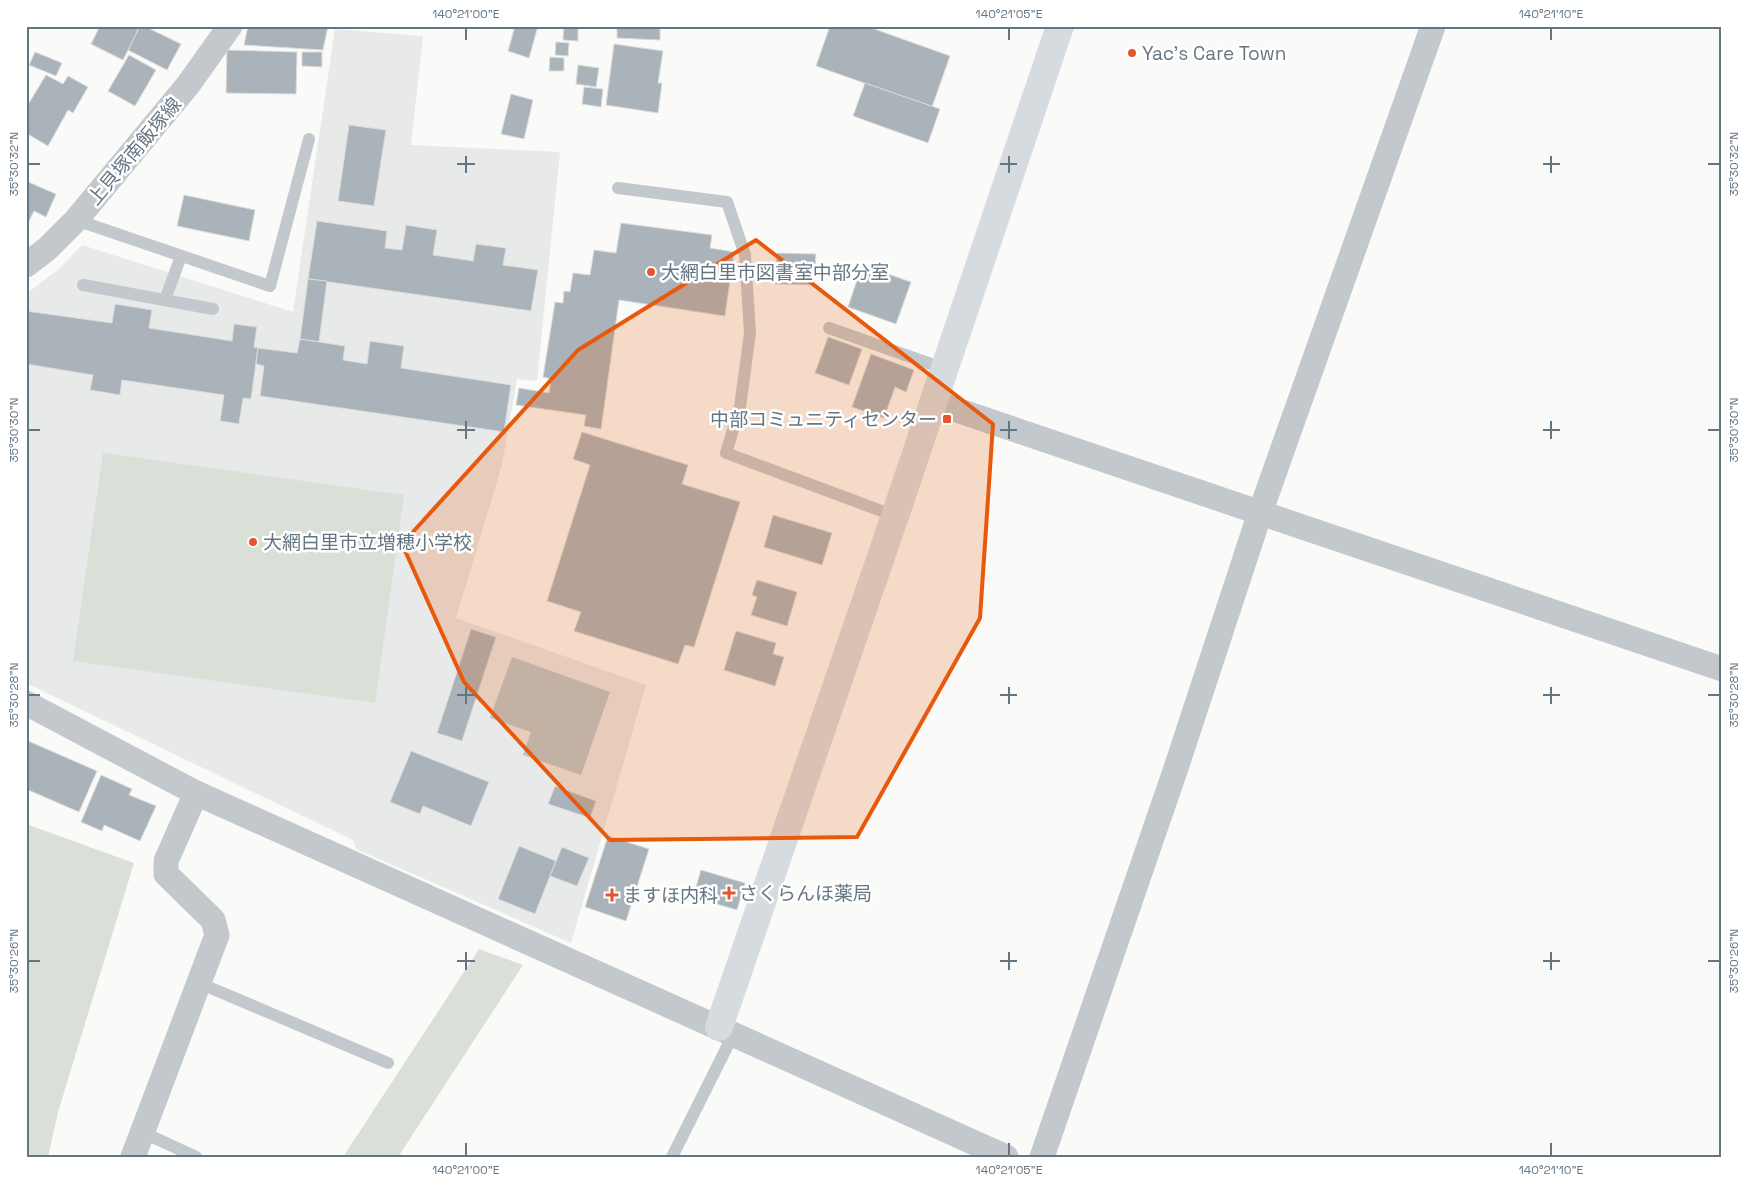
<svg xmlns="http://www.w3.org/2000/svg" width="1748" height="1183" font-family="'Space Grotesk','Noto Sans JP',sans-serif">
<rect width="100%" height="100%" fill="#fafaf8"/>
<polygon fill="#e8e9e9" points="335,29 423,36 411,145 560,152 537,381 517,379 502,465 456,618 646,685 571,943 356,849 353,840 26,683 26,294 59,269 82,245 293,312"/>
<g fill="#dadfd7">
<polygon points="103,453 404,495 375,703 73,661"/>
<polygon points="26,824 134,863 58,1112 48,1157 26,1157"/>
<polygon points="479,949 523,965 398,1157 343,1157"/>
</g>
<polygon fill="#bbc7cb" points="512,657 610,692 581,775 523,755 531,732 490,718"/>
<g fill="#aab3b9" stroke="#dcdcda">
<polygon points="100,26 140,26 123,60 91,44"/>
<polygon points="140,26 144,26 181,44 167,70 128,50"/>
<polygon points="248,26 328,26 323,50 244,45"/>
<polygon points="515,26 538,26 529,58 508,51"/>
<polygon points="564,26 578,26 578,41 563,40"/>
<polygon points="617,26 660,26 660,40 617,38"/>
<polygon points="830,26 866,26 950,56 932,107 816,66"/>
<polygon points="556,42 569,43 568,56 555,55"/>
<polygon points="614,44 663,51 658,83 662,83 658,113 606,105"/>
<polygon points="227,50 297,52 296,94 226,93"/>
<polygon points="35,52 62,63 56,76 29,65"/>
<polygon points="302,52 322,52 322,67 302,66"/>
<polygon points="129,55 156,70 135,106 108,91"/>
<polygon points="550,57 564,58 564,71 549,71"/>
<polygon points="578,65 599,68 596,87 576,84"/>
<polygon points="46,75 63,84 68,76 88,87 73,113 68,110 48,146 26,133 26,108"/>
<polygon points="865,83 940,109 928,143 853,116"/>
<polygon points="584,87 603,89 601,107 582,104"/>
<polygon points="511,94 533,100 524,139 501,134"/>
<polygon points="349,125 386,130 374,206 338,201"/>
<polygon points="26,181 56,194 46,217 34,211 26,227"/>
<polygon points="184,195 255,210 249,241 177,226"/>
<polygon points="317,221 387,231 385,248 402,250 406,225 437,230 433,255 473,261 476,244 506,248 503,265 538,270 531,311 308,279"/>
<polygon points="621,223 712,235 710,248 734,252 725,316 619,300 601,429 584,426 586,415 516,405 519,388 549,393 551,379 543,377 555,302 563,303 564,291 570,292 573,273 590,275 594,250 616,253"/>
<polygon points="777,253 816,254 814,285 775,284"/>
<polygon points="862,265 911,282 896,324 848,307"/>
<polygon points="308,279 327,281 319,342 300,339"/>
<polygon points="115,304 152,310 149,328 232,341 234,324 257,327 254,347 258,348 251,399 243,398 239,424 220,421 224,395 122,380 120,395 90,390 93,375 26,364 26,311 112,323"/>
<polygon points="828,337 862,349 849,385 815,373"/>
<polygon points="300,339 345,346 343,360 367,364 370,341 404,346 401,368 511,385 504,432 260,396 264,366 256,364 258,348 297,353"/>
<polygon points="871,354 914,370 906,392 895,387 884,418 852,407"/>
<polygon points="582,432 688,465 682,484 740,502 694,647 685,645 678,664 574,631 581,612 547,601 590,465 573,459"/>
<polygon points="773,515 832,533 822,565 764,547"/>
<polygon points="757,580 797,592 787,626 751,615 757,597 752,595"/>
<polygon points="471,629 496,637 462,741 437,733"/>
<polygon points="736,631 776,643 773,654 784,657 775,686 724,670"/>
<polygon points="26,740 97,771 79,812 26,789"/>
<polygon points="411,751 489,782 471,826 423,806 420,814 390,802"/>
<polygon points="101,775 132,789 129,795 156,806 140,841 104,825 102,831 81,822"/>
<polygon points="555,786 596,801 590,818 548,804"/>
<polygon points="608,836 649,849 626,921 585,907"/>
<polygon points="519,846 556,861 535,914 498,899"/>
<polygon points="562,847 589,858 577,886 550,876"/>
<polygon points="701,870 745,883 737,910 693,897"/>
</g>
<g fill="none" stroke-linecap="round" stroke-linejoin="round">
<g stroke="#c3c8cc" stroke-width="12">
<polyline points="618,188 727,202 745,255 750,333 740,407 726,453 895,516"/>
<polyline points="76,220 270,286 309,139"/>
<polyline points="83,285 213,309"/>
<polyline points="165,300 181,256"/>
<polyline points="829,328 945,369"/>
<polyline points="199,983 388,1063"/>
<polyline points="142,1132 196,1157"/>
<polyline points="672,1157 733,1035"/>
</g>
<g stroke="#c3c8cc" stroke-width="25">
<polyline points="26,265 47,249 76,220 188,85 230,26"/>
<polyline points="933,402 1722,669"/>
<polyline points="26,703 196,793 1006,1157"/>
<polyline points="133,1157 217,935 213,920 166,874 166,861 196,793"/>
<polyline points="1042,1157 1176,768 1260,513 1433,26"/>
</g>
<polyline stroke="#d6dbdf" stroke-width="28" points="719,1027 895,516 1060,26"/>
</g>
<path fill="#e8590c" fill-opacity="0.2" stroke="#e8590c" stroke-width="4" stroke-linejoin="round" d="M 756,240 L 993,424 L 980,618 L 857,837 L 610,840 L 464,682 L 402,544 L 578,350 Z"/>
<path fill="none" stroke="#657683" stroke-width="2" d="M 466,28 L 466,40M 1009,28 L 1009,40M 1551,28 L 1551,40M 466,156 L 466,173M 1009,156 L 1009,173M 1551,156 L 1551,173M 28,164 L 40,164M 457,164 L 475,164M 1000,164 L 1017,164M 1543,164 L 1560,164M 1708,164 L 1720,164M 466,421 L 466,439M 1009,421 L 1009,439M 1551,421 L 1551,439M 28,430 L 40,430M 457,430 L 475,430M 1000,430 L 1017,430M 1543,430 L 1560,430M 1708,430 L 1720,430M 466,687 L 466,704M 1009,687 L 1009,704M 1551,687 L 1551,704M 28,695 L 40,695M 457,695 L 475,695M 1000,695 L 1017,695M 1543,695 L 1560,695M 1708,695 L 1720,695M 466,952 L 466,970M 1009,952 L 1009,970M 1551,952 L 1551,970M 28,961 L 40,961M 457,961 L 475,961M 1000,961 L 1017,961M 1543,961 L 1560,961M 1708,961 L 1720,961M 466,1143 L 466,1156M 1009,1143 L 1009,1156M 1551,1143 L 1551,1156"/>
<g fill="#e4572e" stroke="#fff" stroke-width="2">
<circle cx="1132" cy="53" r="5"/>
<circle cx="651" cy="272" r="5"/>
<rect x="942" y="414" width="10" height="10" rx="2.5"/>
<circle cx="253" cy="542" r="5"/>
<path d="M726.5 885.5h5v5h5v5h-5v5h-5v-5h-5v-5h5z"/>
<path d="M609.5 887.5h5v5h5v5h-5v5h-5v-5h-5v-5h5z"/>
</g>
<g text-anchor="middle" stroke-width="5" stroke-linejoin="round" paint-order="stroke">
<g font-size="19" fill="#657683" stroke="#fff" text-anchor="start">
<text x="1142" y="60">Yac's Care Town</text>
<text x="661" y="279">大網白里市図書室中部分室</text>
<text x="937" y="426" text-anchor="end">中部コミュニティセンター</text>
<text x="263" y="549">大網白里市立増穂小学校</text>
<text x="739" y="900">さくらんほ薬局</text>
<text x="623" y="902">ますほ内科</text>
</g>
<g font-size="19" fill="#657683" stroke="#fff">
<text transform="translate(134 151) rotate(-50)" y="7">上貝塚南飯塚線</text>
</g>
</g>
<rect width="1748" height="1183" fill="none" stroke="#ffffff" stroke-width="55"/>
<rect x="28" y="28" width="1692" height="1128" fill="none" stroke="#657683" stroke-width="2"/>
<g font-size="12" text-anchor="middle" fill="#657683">
<text x="466" y="18">140°21'00"E</text>
<text x="1009" y="18">140°21'05"E</text>
<text x="1551" y="18">140°21'10"E</text>
<text transform="translate(14 164) rotate(-90)" y="4">35°30'32"N</text>
<text transform="translate(1734 164) rotate(-90)" y="4">35°30'32"N</text>
<text transform="translate(14 430) rotate(-90)" y="4">35°30'30"N</text>
<text transform="translate(1734 430) rotate(-90)" y="4">35°30'30"N</text>
<text transform="translate(14 695) rotate(-90)" y="4">35°30'28"N</text>
<text transform="translate(1734 695) rotate(-90)" y="4">35°30'28"N</text>
<text transform="translate(14 961) rotate(-90)" y="4">35°30'26"N</text>
<text transform="translate(1734 961) rotate(-90)" y="4">35°30'26"N</text>
<text x="466" y="1174">140°21'00"E</text>
<text x="1009" y="1174">140°21'05"E</text>
<text x="1551" y="1174">140°21'10"E</text>
</g>
</svg>
